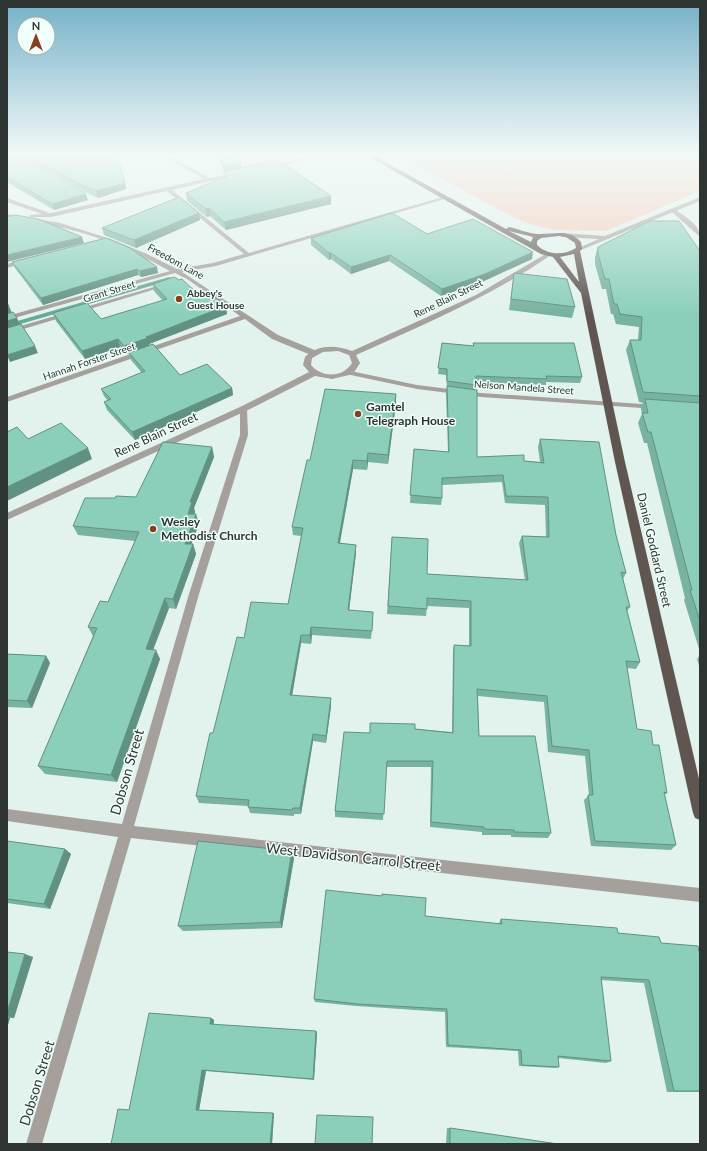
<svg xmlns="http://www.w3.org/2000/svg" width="707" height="1151" font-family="Lato,sans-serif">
<rect width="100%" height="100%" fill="#e2f2ed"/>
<polygon fill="#f8cab7" points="395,154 700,154 700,191 606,231 554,230 529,224 513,217"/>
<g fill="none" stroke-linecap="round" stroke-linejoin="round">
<polygon fill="#67aa97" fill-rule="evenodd" points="169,277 171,278 171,280 7,328 7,324"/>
<g fill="#a6a09d" fill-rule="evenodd">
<path d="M 160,154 L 166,154 L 209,178 L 241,172 L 241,174 L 172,190 L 249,253 L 443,197 L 448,198 L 216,266 L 182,272 L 278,335 L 317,351 L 317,355 L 311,355 L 272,339 L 245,319 L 7,402 L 7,397 L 240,316 L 187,279 L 175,273 L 7,320 L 7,316 L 170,271 C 135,252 98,235 59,227 C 42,223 24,221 7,218 L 7,214 L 60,223 L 111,239 L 147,254 L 177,269 L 213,263 L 244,254 L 167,191 L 51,217 L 30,217 L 30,215 L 42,214 L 7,202 L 7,198 L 47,212 L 48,213 L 51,213 L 204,179 Z"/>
<polygon points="318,154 327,154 269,169 266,167"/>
<path d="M 672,210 L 676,210 C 685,217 700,224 700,237 L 672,212 Z"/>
<polygon points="26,259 28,260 28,262 7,268 7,264"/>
<polygon points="164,284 169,285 7,334 7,330"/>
<polygon points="346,370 417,385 481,393 656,405 660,407 656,409 481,397 417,389 346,374"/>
<polygon points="240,407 243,407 247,409 248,435 199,594 134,826 700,888 700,902 131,838 42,1144 26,1144 118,837 7,821 7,809 122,824 189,594 240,435"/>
</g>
<g fill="#a6a09d" fill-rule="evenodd">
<polygon points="700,197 700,201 581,250 576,249 599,239 562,237 559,235 562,233 605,236"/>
<path d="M 549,252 L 552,254 L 551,255 C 490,297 423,325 356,355 L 360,363 L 355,371 L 349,375 L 332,379 L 315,376 L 246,411 L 7,520 L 7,513 L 240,407 L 309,372 L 303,365 L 305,357 C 318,344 336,345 352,351 L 476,295 ZM 338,351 L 349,355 L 352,363 C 343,378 322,378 311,365 L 312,358 L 323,352 Z"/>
</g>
<path fill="#605550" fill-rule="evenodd" d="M 364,154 L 371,154 L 506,229 L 509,227 C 518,229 527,233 537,234 C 553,235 568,228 581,242 L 582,249 L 580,251 L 625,462 L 700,783 L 700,820 L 695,818 L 693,813 L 615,462 L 581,293 L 553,257 L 541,254 L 491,226 ZM 509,231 L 533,237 L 531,242 ZM 559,236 L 566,237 L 575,243 L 576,248 C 564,256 547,255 537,245 L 537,241 L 541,238 ZM 574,254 L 579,282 L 560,257 Z"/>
</g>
<g fill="#78b2a1">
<polygon points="7,154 88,200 54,210 7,182"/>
<polygon points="19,154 117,154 126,189 98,198 81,190"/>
<polygon points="218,154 231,154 242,168 331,196 331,204 226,230 210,216 207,217 187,201 186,193 226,177 226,173 224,173"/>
<polygon points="199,213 200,220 136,248 104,235 102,228"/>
<polygon points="427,234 532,259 484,281 441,296 389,261 351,274 331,259 329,260 311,245 311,238"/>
<polygon points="106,238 158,273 141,277 138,275 43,305 15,268 12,262"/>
<polygon points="598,247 700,251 700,652 684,600 685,598 647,443 644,443 638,423 642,414 641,409 643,403 639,402 626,350 630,340 638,340 639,327 616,324 613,314 611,314 606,289 602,289 595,264 595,257"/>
<polygon points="514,273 575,307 572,318 509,310"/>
<polygon points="153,284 226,306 227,314 149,344 150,346 180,375 232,388 233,395 135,440 107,410 104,402 108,401 104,396 101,389 142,373 131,360 129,353 126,354 120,347 85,359 56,321 53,313 101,319 163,301 154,291"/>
<polygon points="442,343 473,346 473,343 582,377 580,383 546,382 546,385 476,382 476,390 477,457 540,462 538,447 540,439 616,535 626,573 623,579 630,607 627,611 640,662 636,669 627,668 637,729 653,745 667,793 664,795 676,845 671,850 591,846 584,800 589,795 585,756 548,752 544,702 478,696 479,736 551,833 548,838 511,837 511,835 482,835 482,832 430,827 431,767 386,767 383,820 335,817 335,811 369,733 415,729 452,732 453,652 454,645 469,646 469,608 427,606 426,616 387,614 392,537 427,574 525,580 519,543 522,536 546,537 545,505 505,503 502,482 442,485 442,498 441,505 410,503 414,449 448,452 446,394 447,387 446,375 438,374"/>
<polygon points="396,394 396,403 388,464 368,462 367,470 353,469 340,543 356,545 356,553 349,610 373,620 371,639 312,635 311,644 301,643 292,695 331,706 326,743 313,741 301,814 294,814 294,816 250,813 248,806 199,803 196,796 244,638 288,604 301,536 293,535 292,527 310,460"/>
<polygon points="212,447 214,457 194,508 195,512 194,514 199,524 191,544 193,544 196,554 176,609 169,608 153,650 160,659 117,782 45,774 38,766 93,636 88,627 108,602 135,541 78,535 73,526 115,498 136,497"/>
<polygon points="7,654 46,656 50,663 32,708 7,707"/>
<polygon points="700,655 700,669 697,659"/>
<polygon points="7,841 65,849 71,854 50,909 7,903"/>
<polygon points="292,851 294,858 282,928 183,931 178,926"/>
<polygon points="425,916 499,924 499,923 501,919 618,933 661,943 700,956 700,1092 667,1092 644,983 601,980 611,1061 606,1063 558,1058 559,1067 555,1068 519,1066 518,1051 446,1047 445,1012 356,1006 315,1002 314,999"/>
<polygon points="7,952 33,957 14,1018 10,1018 7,1028"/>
<polygon points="211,1018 214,1020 213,1025 316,1031 317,1033 314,1080 206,1071 199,1110 274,1113 272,1144 111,1144 129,1110"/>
<polygon points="447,1128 450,1128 558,1144 446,1144"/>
</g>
<g fill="#619183">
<polygon points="241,162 242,169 225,171 226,173 224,173 223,166"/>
<polygon points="125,183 126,189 98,198 96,191"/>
<polygon points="86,194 88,200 54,210 52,204"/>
<polygon points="331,196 331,204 226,230 224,222"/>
<polygon points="209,208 210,216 207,217 206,209"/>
<polygon points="199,213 200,220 136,248 134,240"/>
<polygon points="82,237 84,243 7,262 7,255"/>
<polygon points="533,252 532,259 484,281 441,296 442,289"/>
<polygon points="329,253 331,253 331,259 329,260"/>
<polygon points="390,255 389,261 351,274 351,267"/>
<polygon points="157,267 158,273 141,277 140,271"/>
<polygon points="137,269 138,275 43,305 41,298"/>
<polygon points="9,306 12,313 7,315 7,307"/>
<polygon points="226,306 227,314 149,344 150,346 126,354 124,346 146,337"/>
<polygon points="17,318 20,325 7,329 7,321"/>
<polygon points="118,339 120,347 85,359 82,351"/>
<polygon points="35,346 38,353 10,362 7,355"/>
<polygon points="232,388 233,395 135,440 132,432"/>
<polygon points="396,394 396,403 388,464 388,455"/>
<polygon points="212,447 214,457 194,508 195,512 190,524 188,514 190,502"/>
<polygon points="88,448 92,459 7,501 7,487"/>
<polygon points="368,453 368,462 367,470 367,461"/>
<polygon points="353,460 353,469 338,552 338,543"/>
<polygon points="196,514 199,524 188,553 185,544"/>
<polygon points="193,544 196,554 176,609 173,599"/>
<polygon points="356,545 356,553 348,619 348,610"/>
<polygon points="165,598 169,608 150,658 146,649"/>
<polygon points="311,627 312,635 311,644 310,635"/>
<polygon points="301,635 301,643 291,702 290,695"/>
<polygon points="156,650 160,659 117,782 111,775"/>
<polygon points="46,656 50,663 32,708 27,701"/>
<polygon points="331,698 331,706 326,743 326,736"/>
<polygon points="313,734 313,741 301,814 300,808"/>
<polygon points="65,849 71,854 50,909 44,904"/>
<polygon points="292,851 294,858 282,928 280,922"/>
<polygon points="25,954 33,957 14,1018 7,1016 7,1013"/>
<polygon points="7,1017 10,1018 7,1028"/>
<polygon points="211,1018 214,1020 213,1027 210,1024"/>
<polygon points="316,1031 317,1033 314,1080 313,1079"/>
<polygon points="202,1070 206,1071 199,1110 196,1110"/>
<polygon points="273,1113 274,1113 272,1144 270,1144"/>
</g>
<g fill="#8bcfbb" stroke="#619183">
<polygon points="7,154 17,154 86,194 52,204 7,177"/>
<polygon points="27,154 117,154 125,183 96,191 79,184"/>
<polygon points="219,154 231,154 241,162 223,166"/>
<polygon points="278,160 331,196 224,222 209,208 206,209 186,193 227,176 225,171"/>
<polygon points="179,197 199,213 134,240 102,228"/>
<polygon points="392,213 427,234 473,219 533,252 485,274 442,289 390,255 351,267 331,253 329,253 311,238"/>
<polygon points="15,215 38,219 82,237 7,255 7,217"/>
<polygon points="650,221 679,221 700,251 700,396 643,392 630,340 641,340 642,317 620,314 617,304 614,304 609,279 605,279 598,254 598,247"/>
<polygon points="106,238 130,248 157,267 140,271 137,269 41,298 12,262"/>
<polygon points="514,273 567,279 575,307 511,299"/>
<polygon points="174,277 179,280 182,279 200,296 209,293 226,306 146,337 148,338 124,346 118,339 82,351 53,313 87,303 101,319 167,299 153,284"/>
<polygon points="7,303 9,306 7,307"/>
<polygon points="13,312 17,318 7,321 7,314"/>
<polygon points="21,324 35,346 7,355 7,328"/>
<polygon points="442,343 474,346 473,343 574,343 582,377 546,376 547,379 476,376 476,385 447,381 447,369 438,368"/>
<polygon points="153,344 180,375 207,364 232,388 132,432 104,402 111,399 101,389 145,371 129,353"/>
<polygon points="447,386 477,390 477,457 524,455 524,461 544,463 540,439 599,442 616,535 626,573 621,572 630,607 626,607 640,662 626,661 637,729 651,731 653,745 659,745 667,793 664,792 676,845 595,841 588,795 593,795 589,750 552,746 547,696 477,689 479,736 535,736 551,833 514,832 514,830 484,829 484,827 431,822 433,761 387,761 384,814 335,811 344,732 370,733 370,723 415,724 415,729 453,733 454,645 471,646 471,601 427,598 427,609 388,606 392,537 428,539 427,574 528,580 522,536 549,537 548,497 506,496 503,475 442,478 442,498 410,495 414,449 449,452"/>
<polygon points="325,389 396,394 388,455 368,453 367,461 353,460 338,543 356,545 348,610 373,612 372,631 311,627 310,635 301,635 290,695 331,698 326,736 313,734 300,808 293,808 292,810 248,807 249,800 196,796 210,733 213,733 237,637 244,638 251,602 288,604 303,528 292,527 307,460 310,460"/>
<polygon points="645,399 700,403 700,621 690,590 692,590 651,432 648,432 642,413 648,413"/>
<polygon points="61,423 88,448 7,487 7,432 17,427 28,439"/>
<polygon points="163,442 212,447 190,502 192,502 188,514 196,514 185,544 193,544 173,599 165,598 146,649 156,650 111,775 38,766 97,628 88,627 100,601 108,602 139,532 73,526 85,498 115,498 116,496 136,497"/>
<polygon points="7,654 46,656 27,701 7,700"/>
<polygon points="7,841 65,849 44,904 7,899"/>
<polygon points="198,841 292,851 280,922 178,926"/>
<polygon points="326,890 382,896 382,894 426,898 425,916 502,924 501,919 617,928 618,933 659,937 661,943 698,946 700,956 700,1091 674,1091 649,980 601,977 611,1061 558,1056 559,1067 522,1065 521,1050 448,1045 447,1009 357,1004 314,999"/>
<polygon points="7,952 25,954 7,1013"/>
<polygon points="149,1013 211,1018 210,1024 316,1031 313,1079 202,1070 196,1110 273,1113 270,1144 111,1144 118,1109 129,1110"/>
<polygon points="317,1115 373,1117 372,1144 315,1144"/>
<polygon points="450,1128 558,1144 450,1144"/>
</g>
<linearGradient id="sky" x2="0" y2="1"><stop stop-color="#74b0c8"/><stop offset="0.49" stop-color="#f2f9f7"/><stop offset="1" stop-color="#f2f9f7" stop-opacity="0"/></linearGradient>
<rect width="707" height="315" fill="url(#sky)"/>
<g fill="#87401f" stroke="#f1fffa" stroke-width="1.5">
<circle cx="179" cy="299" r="4"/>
<circle cx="358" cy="414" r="4"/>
<circle cx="153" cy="529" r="4"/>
</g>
<g text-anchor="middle" stroke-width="3" stroke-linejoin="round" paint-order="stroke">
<g font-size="10" fill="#2d3432" stroke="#f1fffa">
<text transform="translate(176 261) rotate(29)" y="4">Freedom Lane</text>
<text transform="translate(109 291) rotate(-17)" y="4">Grant Street</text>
<text transform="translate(448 298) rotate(-26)" y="4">Rene Blain Street</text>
<text transform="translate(89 361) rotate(-19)" y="4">Hannah Forster Street</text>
<text transform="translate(524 387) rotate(4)" y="4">Nelson Mandela Street</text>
</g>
<g font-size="10" font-weight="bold" fill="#2d3432" stroke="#f1fffa" text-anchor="start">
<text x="187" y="297">Abbey's<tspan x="187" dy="12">Guest House</tspan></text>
</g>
<g font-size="12" font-weight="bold" fill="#2d3432" stroke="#f1fffa" text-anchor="start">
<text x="366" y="411">Gamtel<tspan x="366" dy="14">Telegraph House</tspan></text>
<text x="161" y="526">Wesley<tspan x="161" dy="14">Methodist Church</tspan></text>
</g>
<g font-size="12" fill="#2d3432" stroke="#f1fffa">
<text transform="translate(156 435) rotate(-25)" y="4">Rene Blain Street</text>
<text transform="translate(654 550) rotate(77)" y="4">Daniel Goddard Street</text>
</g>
<g font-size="14" fill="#2d3432" stroke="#f1fffa">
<text transform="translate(127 772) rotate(-74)" y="5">Dobson Street</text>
<text transform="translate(353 857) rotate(6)" y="5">West Davidson Carrol Street</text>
<text transform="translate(37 1083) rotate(-73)" y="5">Dobson Street</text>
</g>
</g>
<rect width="707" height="1151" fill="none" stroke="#2d3432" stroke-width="16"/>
<g transform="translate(36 36)"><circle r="19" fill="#f1fffa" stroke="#a3aeaa"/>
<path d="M0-3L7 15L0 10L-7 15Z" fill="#87401f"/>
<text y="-6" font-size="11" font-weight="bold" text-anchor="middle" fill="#2d3432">N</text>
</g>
</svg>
